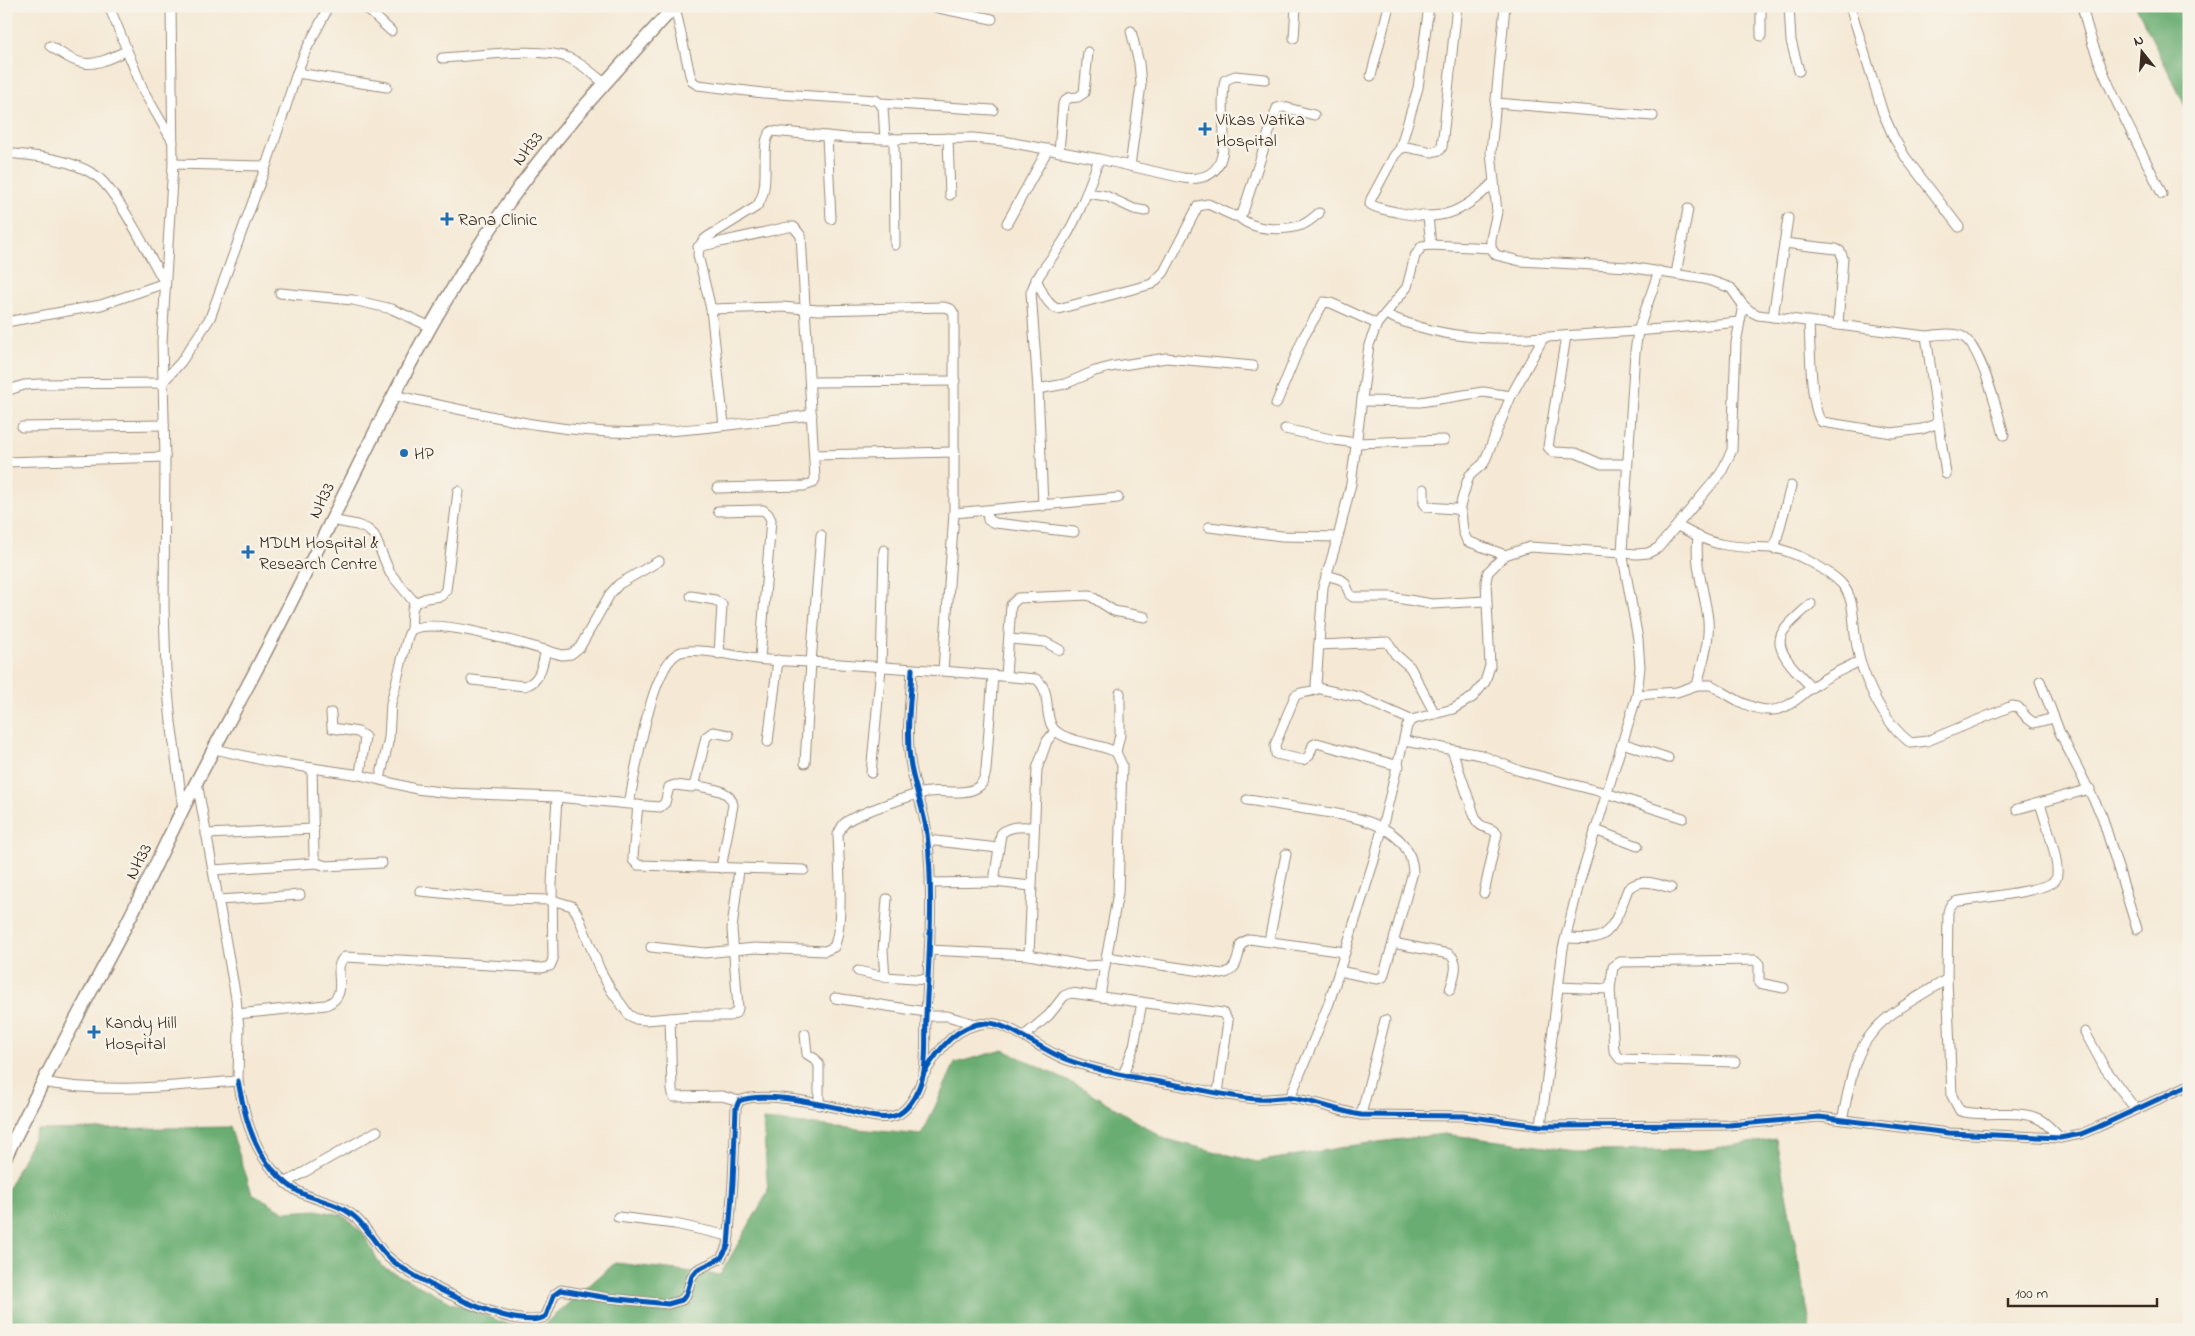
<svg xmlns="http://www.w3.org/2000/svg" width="2195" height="1336" font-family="'Indie Flower',sans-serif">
<rect width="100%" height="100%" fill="#f7f3e8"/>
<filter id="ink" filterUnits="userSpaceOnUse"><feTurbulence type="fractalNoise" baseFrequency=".02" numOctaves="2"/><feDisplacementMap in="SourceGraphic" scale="10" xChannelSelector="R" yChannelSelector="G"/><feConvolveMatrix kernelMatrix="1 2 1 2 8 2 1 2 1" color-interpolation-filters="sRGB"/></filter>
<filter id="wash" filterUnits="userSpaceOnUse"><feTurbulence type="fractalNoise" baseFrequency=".0096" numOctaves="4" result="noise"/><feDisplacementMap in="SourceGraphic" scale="20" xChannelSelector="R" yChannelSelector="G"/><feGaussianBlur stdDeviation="1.12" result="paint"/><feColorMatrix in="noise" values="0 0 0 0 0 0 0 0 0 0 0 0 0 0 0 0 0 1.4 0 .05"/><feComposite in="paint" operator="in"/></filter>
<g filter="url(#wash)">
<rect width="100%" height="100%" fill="#f5e9d5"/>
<g fill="#6aad72" stroke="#526c48">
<polygon points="2136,6 2189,6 2189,114"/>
<polygon points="1004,1050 1086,1090 1165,1139 1257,1162 1362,1144 1444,1134 1576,1151 1703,1150 1776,1139 1811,1330 6,1330 6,1193 37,1130 230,1127 252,1193 285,1212 316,1210 343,1215 363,1233 381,1266 450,1302 505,1323 541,1327 615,1263 720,1275 768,1192 763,1120 922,1135 955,1063"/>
</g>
</g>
<g filter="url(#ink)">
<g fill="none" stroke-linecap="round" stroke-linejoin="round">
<defs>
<g id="minor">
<polyline points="109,6 144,92 173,142"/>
<polyline points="171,6 173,164 162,342 165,457 164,609 166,670 171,722 183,809"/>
<polyline points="364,6 391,31"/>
<polyline points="929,6 992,19"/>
<path d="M 1457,6 L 1442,147 L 1440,150 L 1432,152 L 1406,147 L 1400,149 L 1394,156 L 1371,199 L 1370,204 C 1377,209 1388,210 1396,212 C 1441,222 1462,214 1494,182"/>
<polyline points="1505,6 1491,152 1497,212 1491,239 1491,248 1496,255 1520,261 1629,267 1705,279 1731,288 1743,305 1750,311 1758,315 1926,336 1946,474"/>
<polyline points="1761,6 1761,36"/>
<polyline points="1789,6 1791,41 1799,71"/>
<polyline points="1850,6 1883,113 1894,138 1906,158 1959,227"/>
<polyline points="1911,6 1911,7"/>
<path d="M 2082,6 C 2097,74 2133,132 2162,194"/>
<path d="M 675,7 L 690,75 L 693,82 L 698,85 L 763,93 L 876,100 L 883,107 L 885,139 L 973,138 L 1003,141 L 1099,159 L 1183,178 C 1244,185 1216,116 1225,80 L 1235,76 L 1265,79"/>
<polyline points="1294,38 1296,6"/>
<path d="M 50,46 C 85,69 89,68 126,51"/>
<path d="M 442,58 C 475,56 540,46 569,58 C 583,64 593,74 604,83"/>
<polyline points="297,73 387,87"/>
<polyline points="1371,76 1389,6"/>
<polyline points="880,103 993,110"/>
<polyline points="1496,103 1653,116"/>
<polyline points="827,136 831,219"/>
<polyline points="948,138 950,195"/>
<polyline points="894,139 895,245"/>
<polyline points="1400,149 1418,88 1429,6"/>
<polyline points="1059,152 1063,104 1068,98 1078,97 1084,93 1088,52"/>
<path d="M 6,153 C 36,156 68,158 95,175 C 117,189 150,258 165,283 L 101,305 L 6,322"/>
<polyline points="173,164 266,166"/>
<polyline points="1130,166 1141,85 1139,63 1131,31"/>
<polyline points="1087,193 1106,196 1134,209 1145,211"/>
<path d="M 1238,216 C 1252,231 1283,231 1302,225 C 1309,222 1313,218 1319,213"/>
<polyline points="1428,217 1431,245"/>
<polyline points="1007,223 1048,149"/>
<polyline points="1784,243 1836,249 1840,251 1843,258 1838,324"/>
<polyline points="698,247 788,227 794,227 801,236 815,479 813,483 804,486 717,488"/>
<polyline points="1676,274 1688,209"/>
<path d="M 1036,279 C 1041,289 1047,306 1058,309 L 1152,284 L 1164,272 L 1198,206 L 1208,204 L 1234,216 L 1238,216 L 1243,212 L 1277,108 L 1284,107 L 1314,115"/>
<polyline points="280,293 353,300 392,309 431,327"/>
<polyline points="711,309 781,307 819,310 944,307 951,309 954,314 954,513 943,671 811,662 805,763"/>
<path d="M 1385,314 C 1454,346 1518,339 1591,334 C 1640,331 1690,327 1739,322"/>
<polyline points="1773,317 1788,218"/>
<path d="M 1809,321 C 1810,340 1810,411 1822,422 L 1892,433 L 1922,429 L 1939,423"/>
<polyline points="1566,336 1548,447 1553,452 1576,453 1601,464 1627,464"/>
<path d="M 1926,336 C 1936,335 1952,332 1961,336 C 1980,342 1999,416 2004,435"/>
<polyline points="811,382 955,381"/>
<polyline points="1038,389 1065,384 1095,371 1110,367 1166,358 1253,366"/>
<polyline points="6,391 24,385 39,384 162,383 181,362 210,318 266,166 297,73 305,52 325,14 325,6"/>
<path d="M 393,395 C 477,413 562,436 649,432 C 703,430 758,421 812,415"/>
<polyline points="1362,401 1420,402 1483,392 1511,396"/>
<polyline points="1276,404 1303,338 1324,302 1331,303 1377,324"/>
<path d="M 724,425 L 711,309 L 698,255 C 699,246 701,241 709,236 L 756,207 C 774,187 757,142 772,131 L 847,138 L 885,139"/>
<polyline points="22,427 164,425"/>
<polyline points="1285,429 1335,440 1356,443 1444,440"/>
<polyline points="814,455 955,452"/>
<polyline points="6,462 165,457"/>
<polyline points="1424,489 1424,503 1427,507 1455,509 1461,512 1463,531 1467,541 1505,555"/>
<path d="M 1043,506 L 1038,389 L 1031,292 C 1038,272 1053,258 1064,240 C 1079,215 1089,187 1099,159"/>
<polyline points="1459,510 1467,482 1470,475 1484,463 1511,396 1543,338"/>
<polyline points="718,511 763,510 768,514 771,520 760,659"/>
<polyline points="987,511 988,520 995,523 1074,532"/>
<polyline points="954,513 1118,498"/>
<polyline points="331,520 357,525 367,529 374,535 390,573 415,603"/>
<path d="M 1678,526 C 1691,533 1705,541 1720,544 C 1737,548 1755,547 1773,548 C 1792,550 1827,569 1841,583 C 1856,599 1852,621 1856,641 C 1861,675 1882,722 1911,743 L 1927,741 L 2012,706 L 2018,707 L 2027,718 L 2034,723 L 2054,718"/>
<polyline points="1209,527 1282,536 1338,537"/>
<polyline points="1774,549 1791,486"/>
<path d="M 1326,575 C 1345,581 1343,577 1350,595 L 1353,597 L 1391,597 L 1432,604 L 1486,601"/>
<polyline points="691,596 715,600 722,605 719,654"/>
<path d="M 1811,604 C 1802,612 1792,620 1785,629 C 1768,648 1799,673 1811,687"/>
<polyline points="411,630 412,610 415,603 426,598 441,596 446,590 458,491"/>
<polyline points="1009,639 1045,642 1060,650"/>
<polyline points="1319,645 1388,642 1395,654 1410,667 1435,714"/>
<polyline points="1006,676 1011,605 1018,598 1089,595 1114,611 1145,617"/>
<path d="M 472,680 L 524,686 C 541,682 542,665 546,650"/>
<polyline points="2040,681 2060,733 2102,816 2137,929"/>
<path d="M 1697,685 C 1702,664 1710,642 1708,620 C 1705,592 1694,566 1698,537"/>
<path d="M 1319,688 C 1311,694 1302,690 1295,696 L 1275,745 L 1276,754 L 1303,760 L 1309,756 L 1313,745 L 1317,743 L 1399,766"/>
<path d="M 1637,695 L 1677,692 L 1697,685 L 1711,685 C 1729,695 1747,709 1768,710 C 1788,712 1802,693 1818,683 C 1831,674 1846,668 1860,661"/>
<polyline points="331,713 332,728 358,732 365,737 360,775"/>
<polyline points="1411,720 1359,697 1321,689 1316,685 1323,587 1338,537 1351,484 1369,345 1377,324 1407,287 1415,256 1422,246 1431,245 1491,248"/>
<polyline points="1405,741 1481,755 1520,771 1606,793 1683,818"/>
<polyline points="768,742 778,660"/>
<polyline points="1622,743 1668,758"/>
<path d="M 215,749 L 271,762 L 360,775 L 416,789 L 449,793 L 557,797 L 629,804 C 635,775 651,661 681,652 C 698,647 739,657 757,659 C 775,661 793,661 811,662 L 821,535"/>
<path d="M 1452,750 L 1476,820 C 1481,830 1492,826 1497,834 L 1484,893"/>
<polyline points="1116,752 1120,735 1120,693"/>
<polyline points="312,768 314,856 317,863 326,866 382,863"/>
<polyline points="871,773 881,668 884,550"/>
<path d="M 380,779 L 389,738 L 391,703 L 408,636 L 411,630 C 436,615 532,647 562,655 L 571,654 L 580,647 L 610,594 L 619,584 L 659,561"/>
<path d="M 694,785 C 708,789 730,788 733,805 L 721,868"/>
<path d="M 1247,800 C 1269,803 1291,807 1313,810 C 1350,816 1411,823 1413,872 L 1393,943"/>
<path d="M 2040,803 C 2044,818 2062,866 2056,879 C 2049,892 1973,898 1955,902 L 1950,906 L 1948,912 L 1947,979 L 1952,1096 L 1960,1111 C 1983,1118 2017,1108 2039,1119 C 2047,1123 2053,1131 2060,1138"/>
<polyline points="634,805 660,807 665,803 669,787 675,785 692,787 695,783 706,737 713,732 729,735"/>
<polyline points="638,805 633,856 633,860 638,865 804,870"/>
<polyline points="2017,809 2090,789"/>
<polyline points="1595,830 1638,846"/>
<polyline points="206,834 314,829"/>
<polyline points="927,840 998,848"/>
<polyline points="213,870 317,863"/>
<path d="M 994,882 L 1001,834 C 1009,825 1022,827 1033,827"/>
<polyline points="930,883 994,882 1031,886"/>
<polyline points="420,891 503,899 552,900 572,906 577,913 600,970 611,990 629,1015 636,1019 646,1020 694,1016 730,1016 737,1012 738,1008 732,929 739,869"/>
<polyline points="218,900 300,895"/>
<path d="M 1566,938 C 1576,938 1588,940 1597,937 C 1615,933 1622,903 1628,889 C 1641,877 1656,884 1671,888"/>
<polyline points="1269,941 1286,854"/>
<path d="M 651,947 L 705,953 L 755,948 L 825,951 L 834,947 C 844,924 839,861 838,835 C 840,830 842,825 846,822 C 857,814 915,793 929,792 C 945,790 964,796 978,787 C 984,783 985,776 986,770 L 993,675"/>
<path d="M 929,950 L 1029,955 L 1087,966 L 1105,965 L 1118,893 L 1122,765 L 1116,752 C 1099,743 1071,743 1057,732 C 1041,720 1054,691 1036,679 L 943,671"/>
<polyline points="1029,955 1037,769 1047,741 1055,731"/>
<path d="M 1106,957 L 1222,974 C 1238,970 1237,959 1241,944 L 1249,939 L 1345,952"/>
<polyline points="858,971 885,977 928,980"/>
<path d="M 1339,971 L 1377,979 L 1383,977 L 1393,943 L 1449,954 C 1461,962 1453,978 1450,990"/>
<polyline points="885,977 883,951 887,899"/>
<polyline points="1558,987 1610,989 1613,967 1620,962 1755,960 1759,964 1759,983 1784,988"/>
<polyline points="1610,989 1614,1051 1620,1059 1735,1062"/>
<polyline points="1100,997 1105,965"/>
<polyline points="835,998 926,1012"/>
<path d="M 237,1014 L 326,1005 C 353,994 329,968 345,957 L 542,968 L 550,966 L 553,959 L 552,884 L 557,797"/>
<polyline points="926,1016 947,1016 975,1024"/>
<polyline points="670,1018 672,1090 674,1097 722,1096 739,1101"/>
<polyline points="2085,1032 2104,1067 2136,1110"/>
<polyline points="805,1034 807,1054 815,1059 819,1065 819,1105"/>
<polyline points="1023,1037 1049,1015 1064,996 1071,993 1223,1013 1228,1021 1218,1093"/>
<path d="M 925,1073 C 939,1049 956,1025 987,1023 C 1007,1021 1043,1051 1065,1059 C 1103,1073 1143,1079 1183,1086 C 1207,1091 1232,1097 1257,1099 C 1269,1100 1280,1097 1291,1098 C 1315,1101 1338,1111 1361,1115 L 1464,1116 L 1541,1126 L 1729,1125 L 1819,1117 L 1949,1133 L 2060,1138 L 2081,1134 L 2098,1127 L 2189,1085"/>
<polyline points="1123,1075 1134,1046 1142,1002"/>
<path d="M 238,1081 C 244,1112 251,1144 272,1169 C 281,1179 289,1187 301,1193 C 319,1201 341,1204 356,1218 C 368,1229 376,1245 387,1256 C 409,1278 519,1335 546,1316 L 554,1295 L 561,1290 L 608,1298 L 668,1304 L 682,1300 L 686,1295 L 692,1276 L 697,1270 L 721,1258 L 728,1246 L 733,1182 L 736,1108 L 739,1101 C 761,1091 815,1103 839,1108 C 858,1112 881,1123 899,1114 C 911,1107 919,1090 923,1076 C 927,1060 925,1033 926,1016 C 929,956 934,894 927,834 C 924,808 913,785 910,760 C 906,730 911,698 912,669"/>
<path d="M 42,1082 C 106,1094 173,1086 238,1081 L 239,1028 L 236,998 L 197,782"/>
<polyline points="1290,1098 1329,1003 1375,857 1407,726 1411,720 1453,709 1473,697 1485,682 1490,666 1486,581 1488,572 1505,555 1530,547 1637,554 1648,553 1658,548 1721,473 1732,450 1736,343 1743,305"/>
<polyline points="1361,1115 1385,1020"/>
<path d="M 1842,1120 C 1849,1091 1852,1056 1872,1033 C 1889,1011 1924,994 1947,979"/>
<polyline points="1541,1126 1563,948 1579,884 1637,695 1640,667 1638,639 1622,552 1635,352 1638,331 1659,271"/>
<polyline points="285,1183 377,1131"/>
<polyline points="618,1217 675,1224 729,1236"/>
</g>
<path id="secondary" d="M 6,1156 C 44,1077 86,1001 127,923 C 151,876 173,827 198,779 C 222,733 247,688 270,643 C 347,496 410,342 506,206 C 556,134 616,71 675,6"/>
</defs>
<use href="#minor" stroke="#988a7a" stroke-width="11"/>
<use href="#secondary" stroke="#988a7a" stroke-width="15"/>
<use href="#minor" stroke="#fff" stroke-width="9"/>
<use href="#secondary" stroke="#fff" stroke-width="12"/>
<defs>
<g id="cycleway">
<path d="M 924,1073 C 939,1049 956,1025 986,1023 C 1005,1021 1043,1051 1065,1059 C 1103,1073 1143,1079 1182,1086 C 1207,1091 1232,1097 1257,1099 C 1269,1100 1280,1097 1291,1098 C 1315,1101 1338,1111 1361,1115 L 1464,1116 L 1541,1126 L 1729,1125 L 1819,1117 L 1949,1133 L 2060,1138 L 2081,1134 L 2098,1127 L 2189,1085"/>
<path d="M 238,1081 C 244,1112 251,1144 272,1169 C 281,1179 289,1187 301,1193 C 319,1201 341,1204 356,1218 C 368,1229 376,1245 387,1256 C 409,1278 519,1335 546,1316 L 554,1295 L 561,1290 L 608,1298 L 668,1304 L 682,1300 L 686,1295 L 692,1276 L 697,1270 L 721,1258 L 728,1246 L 733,1182 L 736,1108 L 739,1101 C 761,1091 815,1103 839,1108 C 858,1112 881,1123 899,1114 C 911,1107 919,1090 923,1076 C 927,1060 925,1033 926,1016 C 929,956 934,894 927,834 C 924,808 913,785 910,760 C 906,730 911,698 912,669"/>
</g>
</defs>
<use href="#cycleway" stroke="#f7f3e8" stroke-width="8"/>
<use href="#cycleway" stroke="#0057b8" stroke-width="5"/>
</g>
</g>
<g fill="#1f6fb2" stroke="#f7f3e8" stroke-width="2">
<path d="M1202.5 121.5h5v5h5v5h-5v5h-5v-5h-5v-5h5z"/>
<path d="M444.5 211.5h5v5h5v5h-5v5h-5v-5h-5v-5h5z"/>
<circle cx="404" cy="453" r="5"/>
<path d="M245.5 544.5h5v5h5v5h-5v5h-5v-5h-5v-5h5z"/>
<path d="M91.5 1024.5h5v5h5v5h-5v5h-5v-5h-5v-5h5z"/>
</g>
<g text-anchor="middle" stroke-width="5" stroke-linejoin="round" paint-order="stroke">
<g font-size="18" fill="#3b2a1e" stroke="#f7f3e8" text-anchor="start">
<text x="1216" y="125">Vikas Vatika<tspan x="1216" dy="21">Hospital</tspan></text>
<text x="458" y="225">Rana Clinic</text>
<text x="414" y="459">HP</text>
<text x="259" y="548">MDLM Hospital &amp;<tspan x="259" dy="21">Research Centre</tspan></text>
<text x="105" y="1028">Kandy Hill<tspan x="105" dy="21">Hospital</tspan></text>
</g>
<g font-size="18" fill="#3b2a1e" stroke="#f7f3e8">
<text transform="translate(527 148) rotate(-52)" y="6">NH33</text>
<text transform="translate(321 500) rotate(-64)" y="6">NH33</text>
<text transform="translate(138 861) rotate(-63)" y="6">NH33</text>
</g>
</g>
<rect width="2195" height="1336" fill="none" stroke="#f7f3e8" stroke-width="25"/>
<g transform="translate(2142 52) rotate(343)" stroke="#f7f3e8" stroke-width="4" paint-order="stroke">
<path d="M0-4L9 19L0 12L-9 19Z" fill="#3b2a1e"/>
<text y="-8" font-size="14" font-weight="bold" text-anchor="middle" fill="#3b2a1e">N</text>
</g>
<path d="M2008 1298v8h149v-8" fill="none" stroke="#3b2a1e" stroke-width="2.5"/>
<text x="2015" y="1298" font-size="15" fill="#3b2a1e" stroke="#f7f3e8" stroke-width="4" paint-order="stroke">100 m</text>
</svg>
